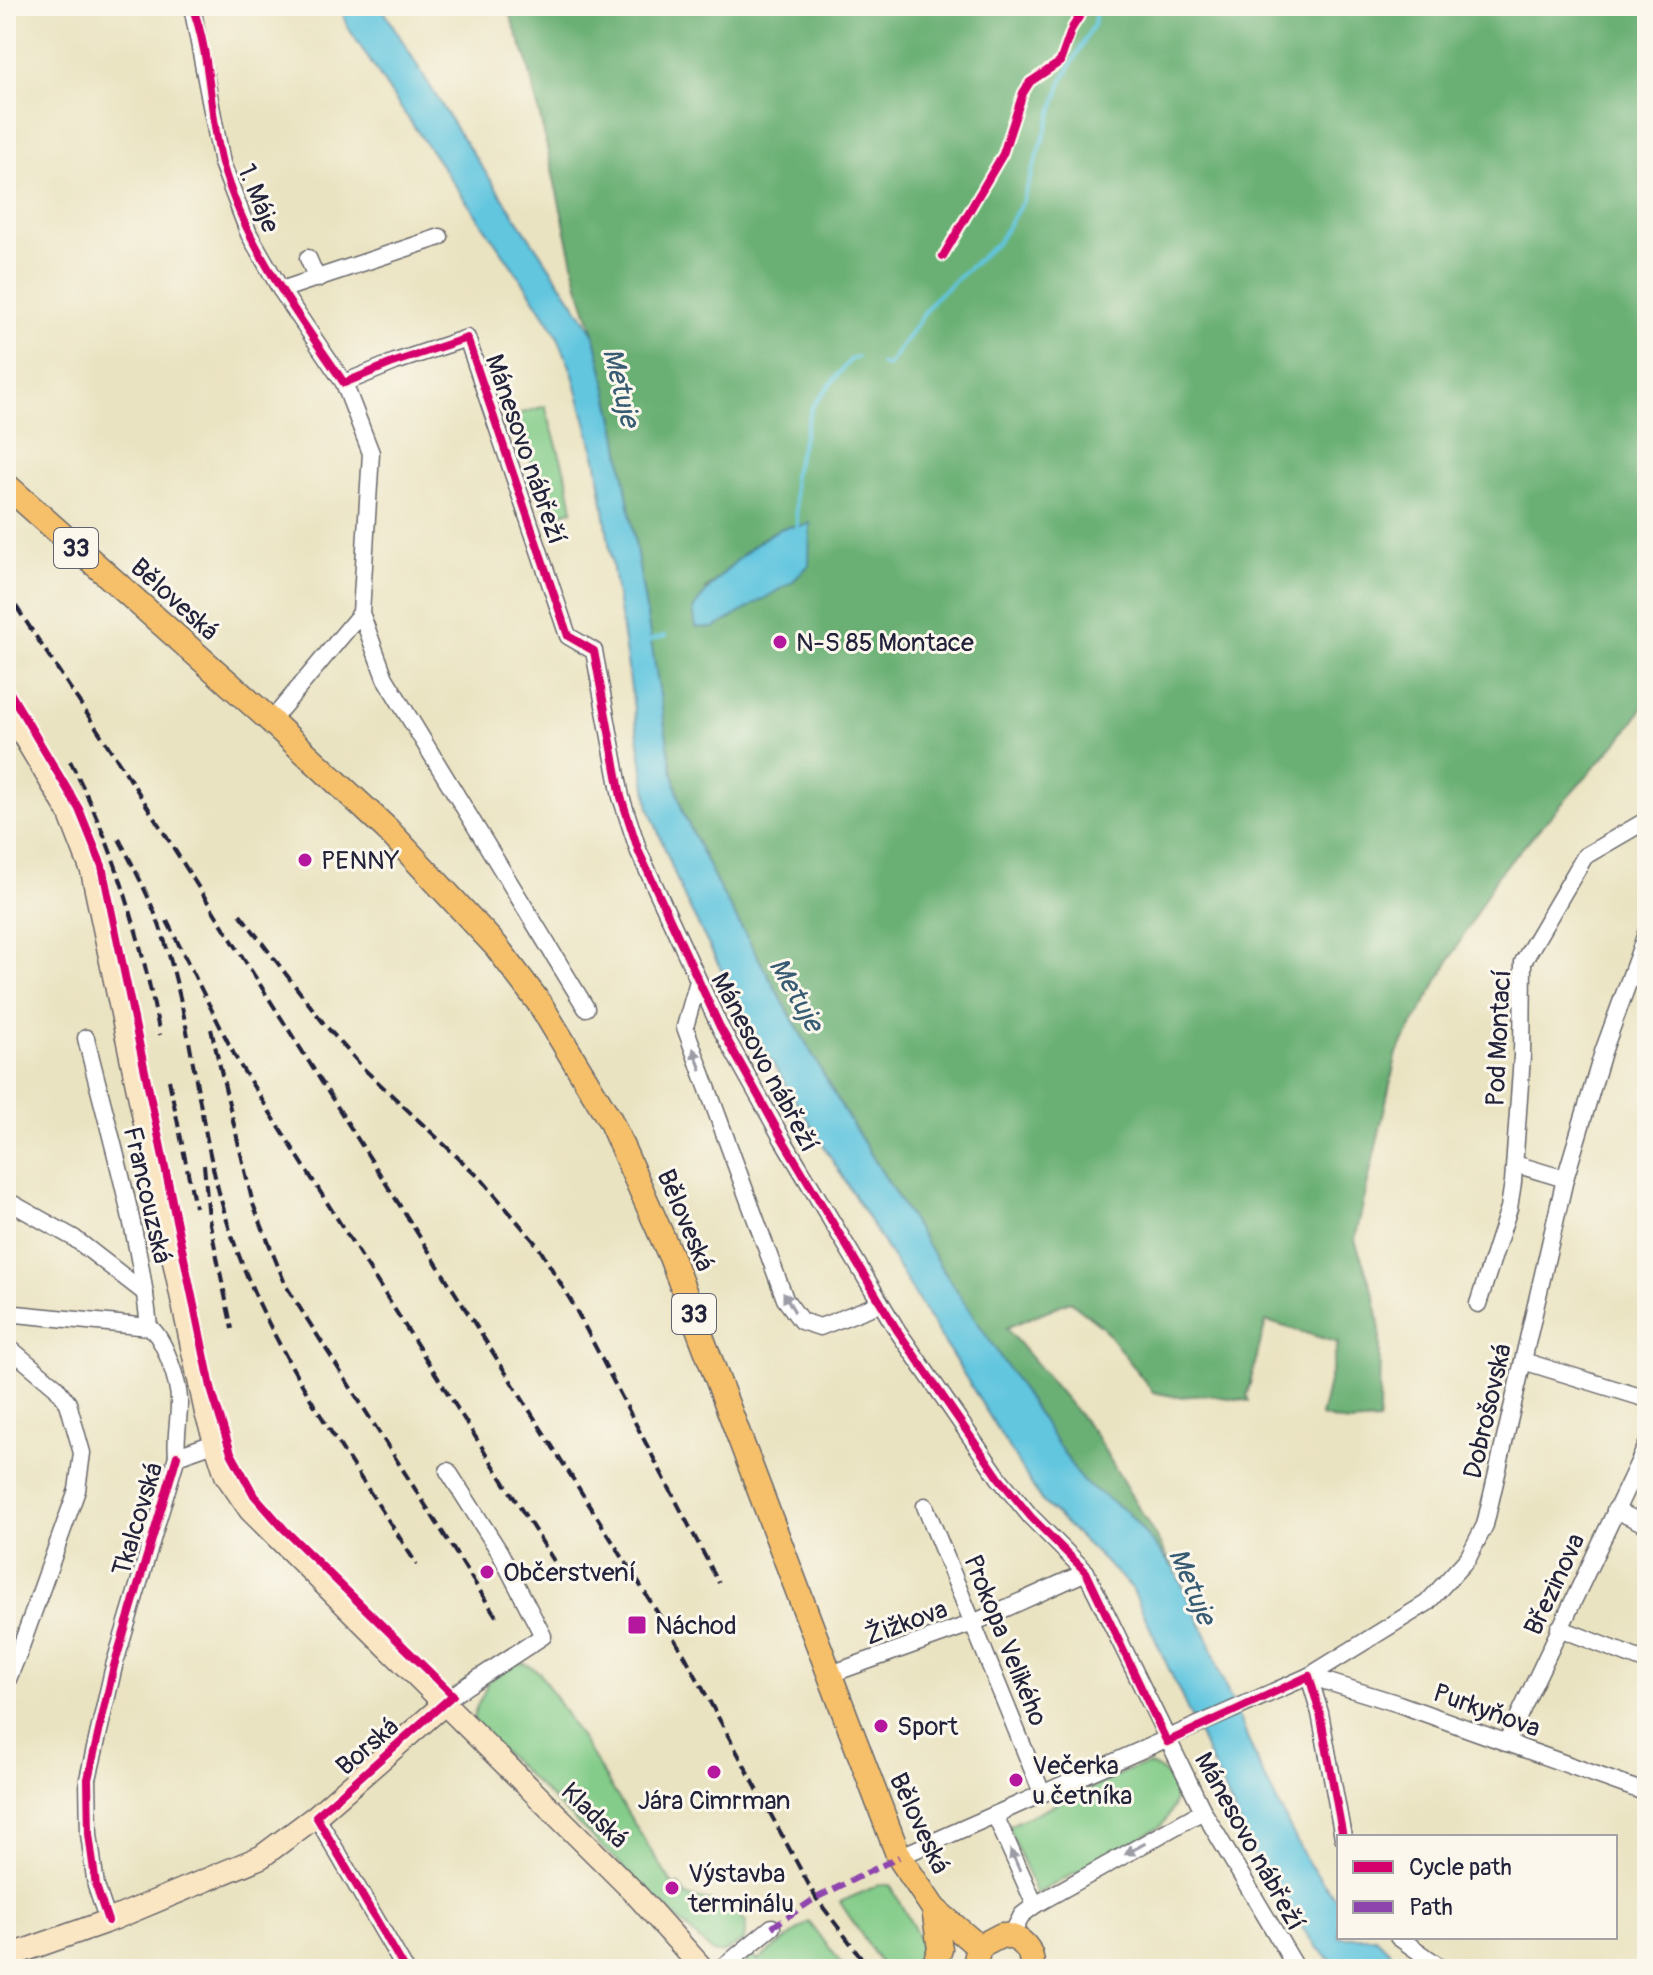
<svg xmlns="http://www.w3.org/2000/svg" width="1653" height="1975" font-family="Pangolin,sans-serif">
<rect width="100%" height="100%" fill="#fbf7ec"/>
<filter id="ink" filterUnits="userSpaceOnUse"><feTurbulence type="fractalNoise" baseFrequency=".0125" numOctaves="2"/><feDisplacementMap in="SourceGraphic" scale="16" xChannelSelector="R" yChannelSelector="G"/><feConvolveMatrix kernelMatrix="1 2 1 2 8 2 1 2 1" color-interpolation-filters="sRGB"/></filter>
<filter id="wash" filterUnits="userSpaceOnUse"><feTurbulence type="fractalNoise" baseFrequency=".006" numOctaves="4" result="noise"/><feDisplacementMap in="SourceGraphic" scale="32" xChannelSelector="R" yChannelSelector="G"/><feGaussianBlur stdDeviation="1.8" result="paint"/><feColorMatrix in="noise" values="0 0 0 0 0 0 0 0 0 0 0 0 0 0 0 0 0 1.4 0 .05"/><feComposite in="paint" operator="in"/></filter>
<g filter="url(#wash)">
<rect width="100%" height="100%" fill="#eae3c1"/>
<g fill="#83cc89" stroke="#527762" stroke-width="2">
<polygon points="545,406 568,482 573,510 549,516 516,415"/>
<path d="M 524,1663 L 540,1673 L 672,1884 L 679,1885 L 686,1896 C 709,1901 732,1902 746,1923 L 744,1941 L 722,1953 L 713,1953 L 474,1724 C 471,1708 485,1698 487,1682 L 515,1664 Z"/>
<path d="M 1150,1765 C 1181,1777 1180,1805 1160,1827 L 1036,1894 L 1008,1826 L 1134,1768 Z"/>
<path d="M 879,1885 L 890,1885 L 924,1946 C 916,1967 905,1969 884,1969 L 840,1902 Z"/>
<polygon points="809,1922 846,1969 745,1969 749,1956 758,1960"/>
</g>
<path fill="#6ab075" stroke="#466958" stroke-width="2" fill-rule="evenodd" d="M 506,6 L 1647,6 L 1647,701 L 1628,730 L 1497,876 L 1397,1053 L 1355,1240 L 1375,1297 L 1380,1331 L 1379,1421 L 1347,1423 L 1321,1416 L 1338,1343 L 1266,1321 L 1247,1395 L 1249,1401 L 1208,1395 L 1177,1397 L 1153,1392 L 1102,1326 L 1070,1301 L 1006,1328 L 1095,1434 L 1175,1570 L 1128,1513 L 1082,1481 L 937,1261 L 844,1111 L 717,884 L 683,813 L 672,769 L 617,433 L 594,333 L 578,285 L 527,59 ZM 809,524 L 705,590 C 729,570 756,536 786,527 C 794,525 800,529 809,524 Z"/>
<g fill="#62c6df" stroke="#42748d" stroke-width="2">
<polygon points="340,6 381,6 455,127 594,333 617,433 672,769 683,813 717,884 844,1111 937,1261 1082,1481 1128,1513 1175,1570 1210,1643 1221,1676 1261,1770 1306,1860 1339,1903 1339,1937 1375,1937 1394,1956 1421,1969 1340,1969 1316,1946 1264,1877 1132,1588 1041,1500 750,1026 683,895 649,808 597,463 572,371 556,333 528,289 396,101 348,27"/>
<path d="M 810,523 L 809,565 L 792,582 L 714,628 L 696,627 L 693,610 C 707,587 760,533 787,527 C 796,525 800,529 810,523 Z"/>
</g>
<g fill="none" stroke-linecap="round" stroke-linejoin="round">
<g stroke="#62c6df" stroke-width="4">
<polyline points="881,364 888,366 934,299 998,242 1022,203 1063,79 1094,24 1097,6"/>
<polyline points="798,531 793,476 812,407 850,360 858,357"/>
<polyline points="648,641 665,636"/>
</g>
</g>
</g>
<g filter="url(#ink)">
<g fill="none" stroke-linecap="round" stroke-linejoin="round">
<defs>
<g id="street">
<polyline points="192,6 222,163 249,234 281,290 344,383 371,453 361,613 385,678 586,1008"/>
<polyline points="308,258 317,279"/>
<polyline points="281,290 440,237"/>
<polyline points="344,383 395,362 467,338 568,636 594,651 621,797 639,852 720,1027 783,1140 897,1330 999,1478 1031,1517 1086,1572 1203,1811 1297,1969"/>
<polyline points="271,721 361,613"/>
<polyline points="698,981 685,1027 785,1299 801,1321 820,1327 879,1304"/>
<path d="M 86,1038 C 109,1133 139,1229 149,1327 C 164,1337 180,1384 179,1404 C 179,1422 175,1438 177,1456 L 214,1443"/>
<polyline points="1515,1164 1565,1179"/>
<polyline points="6,1200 74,1238 145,1293"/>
<polyline points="1478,1304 1509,1208 1513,1182 1522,1056 1523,962 1585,856 1647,820"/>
<polyline points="6,1313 149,1327"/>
<polyline points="6,1345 56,1387 68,1403 82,1453 77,1490 19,1652 6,1653"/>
<polyline points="1523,1361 1647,1399"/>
<polyline points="925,1506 1042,1793"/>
<polyline points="1615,1510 1647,1525"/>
<polyline points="1559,1628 1647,1662"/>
<polyline points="828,1675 973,1623 1086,1572"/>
<polyline points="1309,1676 1399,1704 1647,1793"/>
<polyline points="1309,1676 1320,1713 1343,1837"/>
<polyline points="6,1684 19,1652"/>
<polyline points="443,1705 453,1695 543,1636 499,1551 448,1471"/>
<polyline points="1506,1743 1647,1445"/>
<polyline points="995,1815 1035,1905"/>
<polyline points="316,1816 405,1969"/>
<polyline points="899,1857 1309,1676 1427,1603 1468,1558 1485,1525 1565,1179 1603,1052 1647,931"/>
<polyline points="108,1921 96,1886 89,1834 88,1779 114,1666 177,1456"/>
<polyline points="1011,1936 1022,1915 1035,1905 1203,1811"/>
<polyline points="1398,1937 1443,1969"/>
<polyline points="721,1969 772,1927"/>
</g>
<g id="secondary">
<polyline points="6,706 69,812 92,871 206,1413 226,1475 250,1510 634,1892 703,1969"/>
<polyline points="6,1957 108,1921 261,1857 316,1816 443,1705"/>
</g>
<g id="primary">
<polyline points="6,485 271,721 387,829 496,946 540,1004 610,1120 671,1257 899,1857 934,1909 979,1947"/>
<polyline points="933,1969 940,1949 934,1909"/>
<path d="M 974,1969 L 979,1947 L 1002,1935 C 1022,1937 1033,1949 1032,1969"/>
</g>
</defs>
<use href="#street" stroke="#68666a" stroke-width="19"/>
<use href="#secondary" stroke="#68666a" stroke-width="25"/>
<use href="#primary" stroke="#68666a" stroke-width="27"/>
<use href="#street" stroke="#fff" stroke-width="16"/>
<use href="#secondary" stroke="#fbe6c4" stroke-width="22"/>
<use href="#primary" stroke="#f6c06b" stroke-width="24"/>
<g stroke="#22223b" stroke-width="4" stroke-dasharray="12 6" stroke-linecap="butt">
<polyline points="6,591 128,776 685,1656 816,1898 870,1969"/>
<path d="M 70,761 C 116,849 141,938 160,1035"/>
<path d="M 119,839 C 135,869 151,900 162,933 C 195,1030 198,1135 231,1233 C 271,1354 350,1458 417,1565"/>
<polyline points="240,914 325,1025 365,1070 483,1181 538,1246 574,1306 719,1583"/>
<polyline points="167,921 238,1062 554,1561"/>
<polyline points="211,1029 253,1204 286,1286 499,1621"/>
<polyline points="169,1080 195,1207"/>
<polyline points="204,1165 209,1219 232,1329"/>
</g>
<polyline stroke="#8e44ad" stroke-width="6" stroke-dasharray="12 6" stroke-linecap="butt" points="772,1927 816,1898 899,1857"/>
<defs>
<g id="cycleway">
<path d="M 192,6 C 211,55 209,112 222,163 C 245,245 297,314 344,383 L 395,362 L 467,338 L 568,636 L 594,651 L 621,797 L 639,852 L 720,1027 L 783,1140 L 897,1330 L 999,1478 L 1031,1517 L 1086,1572 L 1167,1742 L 1309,1676 L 1320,1713 L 1343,1837"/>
<polyline points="943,256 1003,154 1023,93 1030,82 1060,62 1072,28 1086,6"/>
<polyline points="6,686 79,809 102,866 212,1392 231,1453 254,1495 284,1529 453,1695 316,1816 405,1969"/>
<polyline points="108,1921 96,1886 89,1834 88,1779 114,1666 177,1456"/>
</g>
</defs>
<use href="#cycleway" stroke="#fbf7ec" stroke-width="13"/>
<use href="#cycleway" stroke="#d6006c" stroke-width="8"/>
</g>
<defs><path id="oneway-solid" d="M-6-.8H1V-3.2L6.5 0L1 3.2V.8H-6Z" transform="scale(2)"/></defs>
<g fill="#9c9ca7">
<use href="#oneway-solid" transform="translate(697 1059) rotate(-110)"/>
<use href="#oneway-solid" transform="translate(789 1302) rotate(-120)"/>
<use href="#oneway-solid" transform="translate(1135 1849) rotate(151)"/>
<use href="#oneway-solid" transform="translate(1015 1860) rotate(-114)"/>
</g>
</g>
<g fill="#b5179e" stroke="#fbf7ec" stroke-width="3">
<circle cx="780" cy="642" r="8"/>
<circle cx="305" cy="860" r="8"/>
<circle cx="487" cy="1572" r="8"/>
<rect x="627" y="1615" width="20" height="20" rx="4"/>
<circle cx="881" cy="1726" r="8"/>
<circle cx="714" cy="1772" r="8"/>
<circle cx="1016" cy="1780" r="8"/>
<circle cx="672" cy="1888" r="8"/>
</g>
<g text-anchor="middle" stroke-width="6" stroke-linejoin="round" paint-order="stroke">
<g fill="#fbf7ec" stroke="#636270" stroke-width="2">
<rect x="54" y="528" width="44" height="40" rx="6"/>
<rect x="672" y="1294" width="44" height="40" rx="6"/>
</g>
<g font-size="24" font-weight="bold" fill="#22223b">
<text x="76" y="556">33</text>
<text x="694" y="1322">33</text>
</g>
<g font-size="26" fill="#22223b" stroke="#fbf7ec">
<text transform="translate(259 198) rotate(68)" y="9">1. Máje</text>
<text transform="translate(526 449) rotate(71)" y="9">Mánesovo nábřeží</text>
<text transform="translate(175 599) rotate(42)" y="9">Běloveská</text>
<text transform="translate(1498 1038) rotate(-87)" y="9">Pod Montací</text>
<text transform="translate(765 1062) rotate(62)" y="9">Mánesovo nábřeží</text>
<text transform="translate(148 1195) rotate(77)" y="9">Francouzská</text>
<text transform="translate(686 1220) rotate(67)" y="9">Běloveská</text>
<text transform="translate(1487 1411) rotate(-77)" y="9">Dobrošovská</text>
<text transform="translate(137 1519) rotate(-73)" y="9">Tkalcovská</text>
<text transform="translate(1554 1584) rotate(-65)" y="9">Březinova</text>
<text transform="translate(906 1622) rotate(-20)" y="9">Žižkova</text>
<text transform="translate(1006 1640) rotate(68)" y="9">Prokopa Velikého</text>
<text transform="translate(1487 1710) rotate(20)" y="9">Purkyňova</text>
<text transform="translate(367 1746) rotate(-41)" y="9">Borská</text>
<text transform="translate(595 1815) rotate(44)" y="9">Kladská</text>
<text transform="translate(920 1823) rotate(65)" y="9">Běloveská</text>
<text transform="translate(1250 1841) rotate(61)" y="9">Mánesovo nábřeží</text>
</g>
<g font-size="26" fill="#22223b" stroke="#fbf7ec" text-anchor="start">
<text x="796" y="651">N-S 85 Montace</text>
<text x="321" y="869">PENNY</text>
<text x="503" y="1581">Občerstvení</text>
<text x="655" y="1634">Náchod</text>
<text x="897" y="1735">Sport</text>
<text x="1032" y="1774">Večerka<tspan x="1032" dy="30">u četníka</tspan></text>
<text x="714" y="1809" text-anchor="middle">Jára Cimrman</text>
<text x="688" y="1882">Výstavba<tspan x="688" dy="30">terminálu</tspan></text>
</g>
<g font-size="28" font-style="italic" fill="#385b74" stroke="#fbf7ec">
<text transform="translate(622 387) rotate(76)" y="10">Metuje</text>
<text transform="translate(797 994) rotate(60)" y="10">Metuje</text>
<text transform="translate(1193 1586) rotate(67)" y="10">Metuje</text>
</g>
</g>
<rect width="1653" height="1975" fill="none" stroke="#fbf7ec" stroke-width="32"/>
<rect x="1337" y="1835" width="280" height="104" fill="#fbf7ec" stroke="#a4a2a5" stroke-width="2"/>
<rect x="1353" y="1861" width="40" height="12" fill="#d6006c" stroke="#a4a2a5" stroke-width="2"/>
<text x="1409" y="1875" font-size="24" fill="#22223b">Cycle path</text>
<rect x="1353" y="1901" width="40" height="12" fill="#8e44ad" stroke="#a4a2a5" stroke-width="2"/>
<text x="1409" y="1915" font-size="24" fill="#22223b">Path</text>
</svg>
